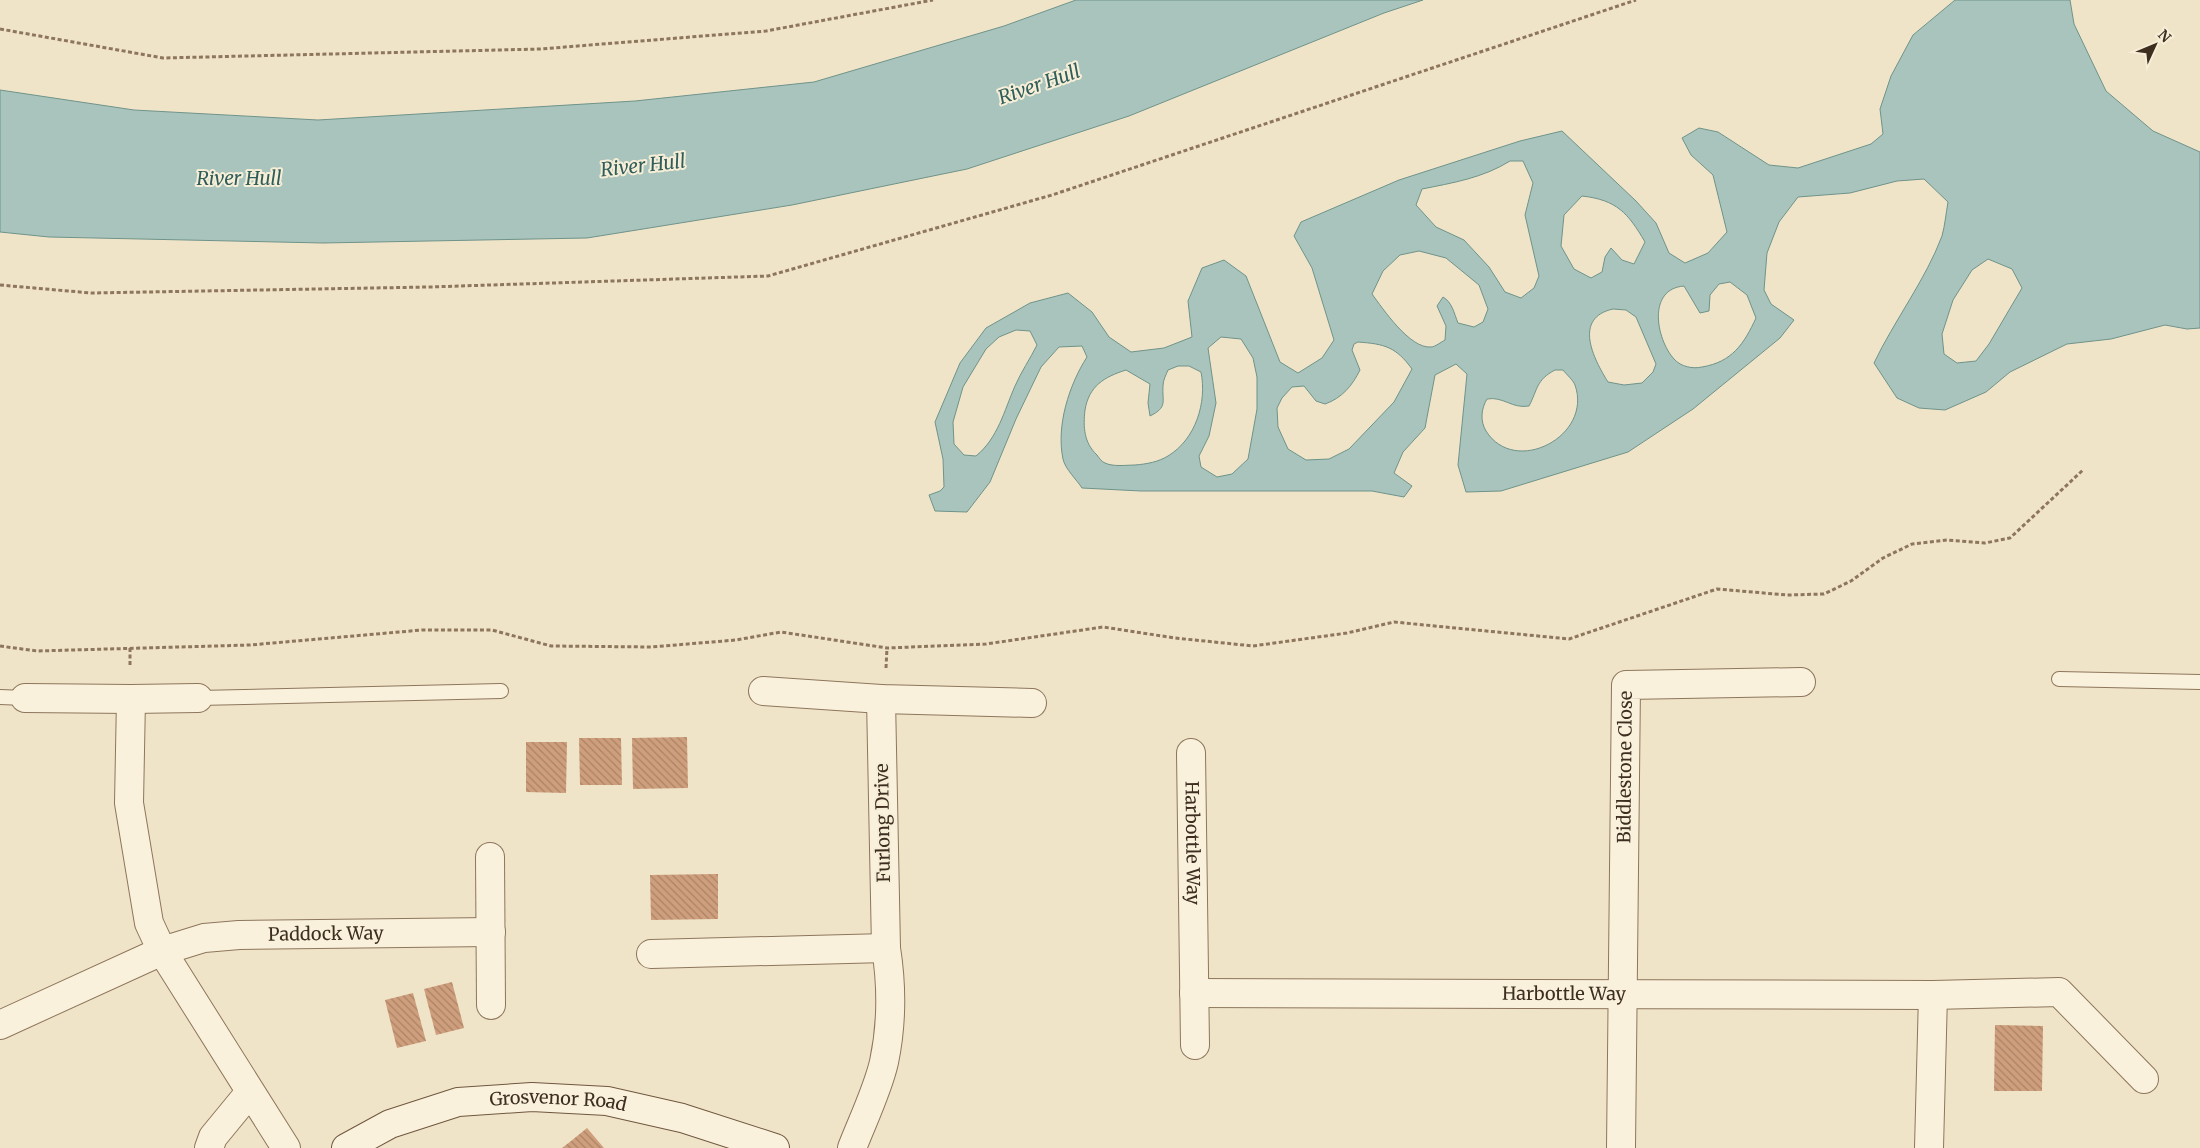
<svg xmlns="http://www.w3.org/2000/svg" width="2200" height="1148" font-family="Merriweather,serif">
<defs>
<pattern id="building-back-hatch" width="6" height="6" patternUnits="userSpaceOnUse" patternTransform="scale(1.25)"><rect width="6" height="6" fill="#cf9f7d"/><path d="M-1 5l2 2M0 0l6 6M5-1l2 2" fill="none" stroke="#a98266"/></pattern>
</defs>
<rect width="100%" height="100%" fill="#f0e4c8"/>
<g fill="#a9c4bc" stroke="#6f938a" fill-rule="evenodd">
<polygon points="1076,0 1423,0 1384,13 1129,116 967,169 792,205 587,238 323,243 49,237 0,232 0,90 134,110 318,120 635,101 814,82 1004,26"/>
<path d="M 1955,0 L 2070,0 L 2074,24 L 2106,91 L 2153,131 L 2200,152 L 2200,328 L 2187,329 L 2165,325 L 2111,339 L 2067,344 L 2010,372 L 1986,392 L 1945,410 L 1919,408 L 1897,398 L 1874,363 C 1894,321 1926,279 1942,236 C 1945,225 1946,213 1948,202 L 1924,179 L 1897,181 L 1850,193 L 1798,197 L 1779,222 L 1767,253 L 1764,290 L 1771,304 L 1794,320 L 1780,338 L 1693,409 L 1628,452 L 1501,491 L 1466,492 L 1458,465 L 1467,374 L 1456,364 L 1435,375 L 1425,428 L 1403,452 L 1394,473 L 1412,486 L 1404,497 L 1372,491 L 1141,491 L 1082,488 C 1077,480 1065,469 1063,459 C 1056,426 1069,385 1087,357 L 1082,346 L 1059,347 L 1041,367 L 1016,419 L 990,482 L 967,512 L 935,511 L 929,495 L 940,491 L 944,487 L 943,459 L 935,422 L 960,363 L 986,328 L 1030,303 L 1068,293 L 1092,312 L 1109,337 L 1131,352 L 1164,348 L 1192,337 L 1188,301 L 1202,268 L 1224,260 L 1246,276 L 1280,362 L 1298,373 L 1322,358 L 1334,340 L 1312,268 L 1294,236 L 1301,222 L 1399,180 L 1520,141 L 1562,131 L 1636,201 L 1656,223 L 1669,253 L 1685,263 L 1708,253 L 1727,232 L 1713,175 L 1691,155 L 1682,138 L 1699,128 L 1718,132 L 1769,165 L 1798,168 L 1871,144 L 1883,134 L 1880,109 L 1891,76 L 1913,35 ZM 1510,161 L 1523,161 L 1533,183 L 1525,215 L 1539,276 L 1534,288 L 1521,298 L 1505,292 L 1489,267 L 1464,240 L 1436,227 L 1416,205 L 1422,189 C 1452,183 1483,178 1510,161 ZM 1582,196 C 1617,200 1628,213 1645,242 L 1634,264 L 1622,260 L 1611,248 L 1605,257 L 1602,272 L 1591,278 L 1574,269 L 1561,246 L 1564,215 ZM 1419,251 L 1446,258 L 1479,285 L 1488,309 L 1483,322 L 1474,327 L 1458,323 C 1454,313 1452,302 1443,297 L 1437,306 L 1446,326 L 1445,340 C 1441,342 1435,347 1431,347 C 1410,349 1383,309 1372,294 L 1383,271 L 1400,255 ZM 1988,259 L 2012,269 L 2022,288 L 1989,344 L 1976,361 L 1957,363 L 1944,354 L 1942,334 L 1953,300 L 1972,270 ZM 1730,282 L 1747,295 L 1756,318 C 1744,344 1732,362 1702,367 C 1693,369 1681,367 1674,359 C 1656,339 1647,289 1684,286 L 1700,313 L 1709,311 L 1710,295 L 1719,284 ZM 1613,309 L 1626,310 L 1636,317 L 1656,364 L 1653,372 L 1642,383 L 1624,385 L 1608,382 C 1593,358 1573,318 1613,309 ZM 1016,330 L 1030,331 L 1037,345 C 1030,359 1021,372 1015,386 C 1004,411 998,438 976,456 L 964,455 L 954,444 L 953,422 L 963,387 L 986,349 L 999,337 ZM 1221,337 L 1241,339 L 1253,358 L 1257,377 L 1257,409 L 1248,459 L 1232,474 L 1217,477 L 1201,467 L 1199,456 L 1209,436 L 1216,403 L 1208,348 ZM 1358,342 C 1385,344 1396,347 1412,369 L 1394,402 L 1349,449 L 1329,459 L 1306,460 L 1288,449 L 1278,427 L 1277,408 L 1282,398 L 1292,387 L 1304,386 L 1316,401 L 1325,404 C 1342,398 1352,386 1360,370 L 1352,350 L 1354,344 ZM 1178,366 L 1189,366 L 1201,372 C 1207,402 1196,439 1168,456 C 1158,462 1147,464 1135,465 C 1127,465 1113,467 1105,463 C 1102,462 1099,458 1097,455 C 1084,443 1083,427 1085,410 C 1089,386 1104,377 1126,370 L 1150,384 L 1148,403 L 1150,416 C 1168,407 1162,402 1163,386 C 1163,380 1166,375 1168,370 ZM 1555,370 L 1563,370 C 1567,375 1573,380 1575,385 C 1593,436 1515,477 1486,431 C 1480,421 1481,409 1487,399 C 1503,396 1512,409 1529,406 C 1538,389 1536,380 1555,370 Z"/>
</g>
<g fill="url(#building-back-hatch)">
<polygon points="687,737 688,788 633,789 632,738"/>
<polygon points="579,738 621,738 622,785 580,785"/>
<polygon points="526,742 567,742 566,793 526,792"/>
<polygon points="718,874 718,919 651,920 650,875"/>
<polygon points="452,982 464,1028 436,1035 424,989"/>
<polygon points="413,993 426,1041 397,1048 385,1000"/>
<polygon points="1995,1025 2043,1026 2042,1091 1994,1091"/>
<polygon points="587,1128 604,1148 562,1148 571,1141"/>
</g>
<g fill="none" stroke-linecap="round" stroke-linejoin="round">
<defs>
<g id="lane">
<polyline points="2059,679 2200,682"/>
<polyline points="0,697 25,698"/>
<polyline points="198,698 501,691"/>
</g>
<g id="street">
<polyline points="763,691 881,699 1032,703"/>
<polyline points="25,698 131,699 198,698"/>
<polyline points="131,699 129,803 149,923 162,951 286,1148"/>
<path id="s1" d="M 1191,753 L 1195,1045"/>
<polyline points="490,857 491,1005"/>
<polyline points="651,954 886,948"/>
<path id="s2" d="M 1194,993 L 1933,995 L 2059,992 L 2144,1079"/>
<path id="s3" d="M 0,1025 L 162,951 L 204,938 L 239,935 L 491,932"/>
<polyline points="209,1148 213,1137 250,1092"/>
<path d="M 852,1148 C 862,1122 878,1089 884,1062 C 892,1024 892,986 886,948 L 881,699"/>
<path id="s4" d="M 1621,1148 L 1626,685 L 1801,682"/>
<polyline points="1929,1148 1933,995"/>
</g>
<g id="secondary">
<path id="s5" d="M 346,1148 L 390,1124 L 458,1102 L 532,1097 L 607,1101 L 682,1118 L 775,1148"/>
</g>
</defs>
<use href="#lane" stroke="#8d765c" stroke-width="16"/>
<use href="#street" stroke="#8d765c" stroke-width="30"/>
<use href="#secondary" stroke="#6f573f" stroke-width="30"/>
<g stroke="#8d765c" stroke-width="3" stroke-dasharray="4 2.5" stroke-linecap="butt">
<polyline points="0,29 163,58 540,49 766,31 933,0"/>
<polyline points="0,285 91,293 429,287 768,276 1052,195 1636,0"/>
<polyline points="0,646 37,651 250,645 422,630 492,630 551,646 651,647 736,640 781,632 887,648 986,644 1103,627 1175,638 1253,646 1347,633 1394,622 1569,639 1717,589 1787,595 1824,594 1851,581 1883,558 1912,544 1947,540 1985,543 2010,538 2083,470"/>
<polyline points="130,648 130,667"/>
<polyline points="886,668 887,648"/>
</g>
<use href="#lane" stroke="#faf1dc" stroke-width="14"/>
<use href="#street" stroke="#faf1dc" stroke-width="28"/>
<use href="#secondary" stroke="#faf1dc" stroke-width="28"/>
</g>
<g text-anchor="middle" stroke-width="4" stroke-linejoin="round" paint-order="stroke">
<g font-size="18" fill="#3d2e20" stroke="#f7eed8">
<text dy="6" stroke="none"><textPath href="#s4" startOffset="381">Biddlestone Close</textPath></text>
<text transform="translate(883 823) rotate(-91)" y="6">Furlong Drive</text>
<text dy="6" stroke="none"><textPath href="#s1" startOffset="90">Harbottle Way</textPath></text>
<text dy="6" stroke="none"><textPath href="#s3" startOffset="344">Paddock Way</textPath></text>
<text dy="6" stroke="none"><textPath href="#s2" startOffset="370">Harbottle Way</textPath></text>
<text dy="6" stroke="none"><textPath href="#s5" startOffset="222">Grosvenor Road</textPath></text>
</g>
<g font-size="19" font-style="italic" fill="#2f5d5a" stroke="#f7eed8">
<text transform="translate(1039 84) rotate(-19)" y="7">River Hull</text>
<text transform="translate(643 165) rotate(-6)" y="7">River Hull</text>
<text x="239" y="185">River Hull</text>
</g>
</g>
<g transform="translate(2155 45) rotate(46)" stroke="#f7eed8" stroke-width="4" paint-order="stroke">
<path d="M0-4L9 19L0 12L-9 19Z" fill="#3d2e20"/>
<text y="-8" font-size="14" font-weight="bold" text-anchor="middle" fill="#3d2e20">N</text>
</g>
</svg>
